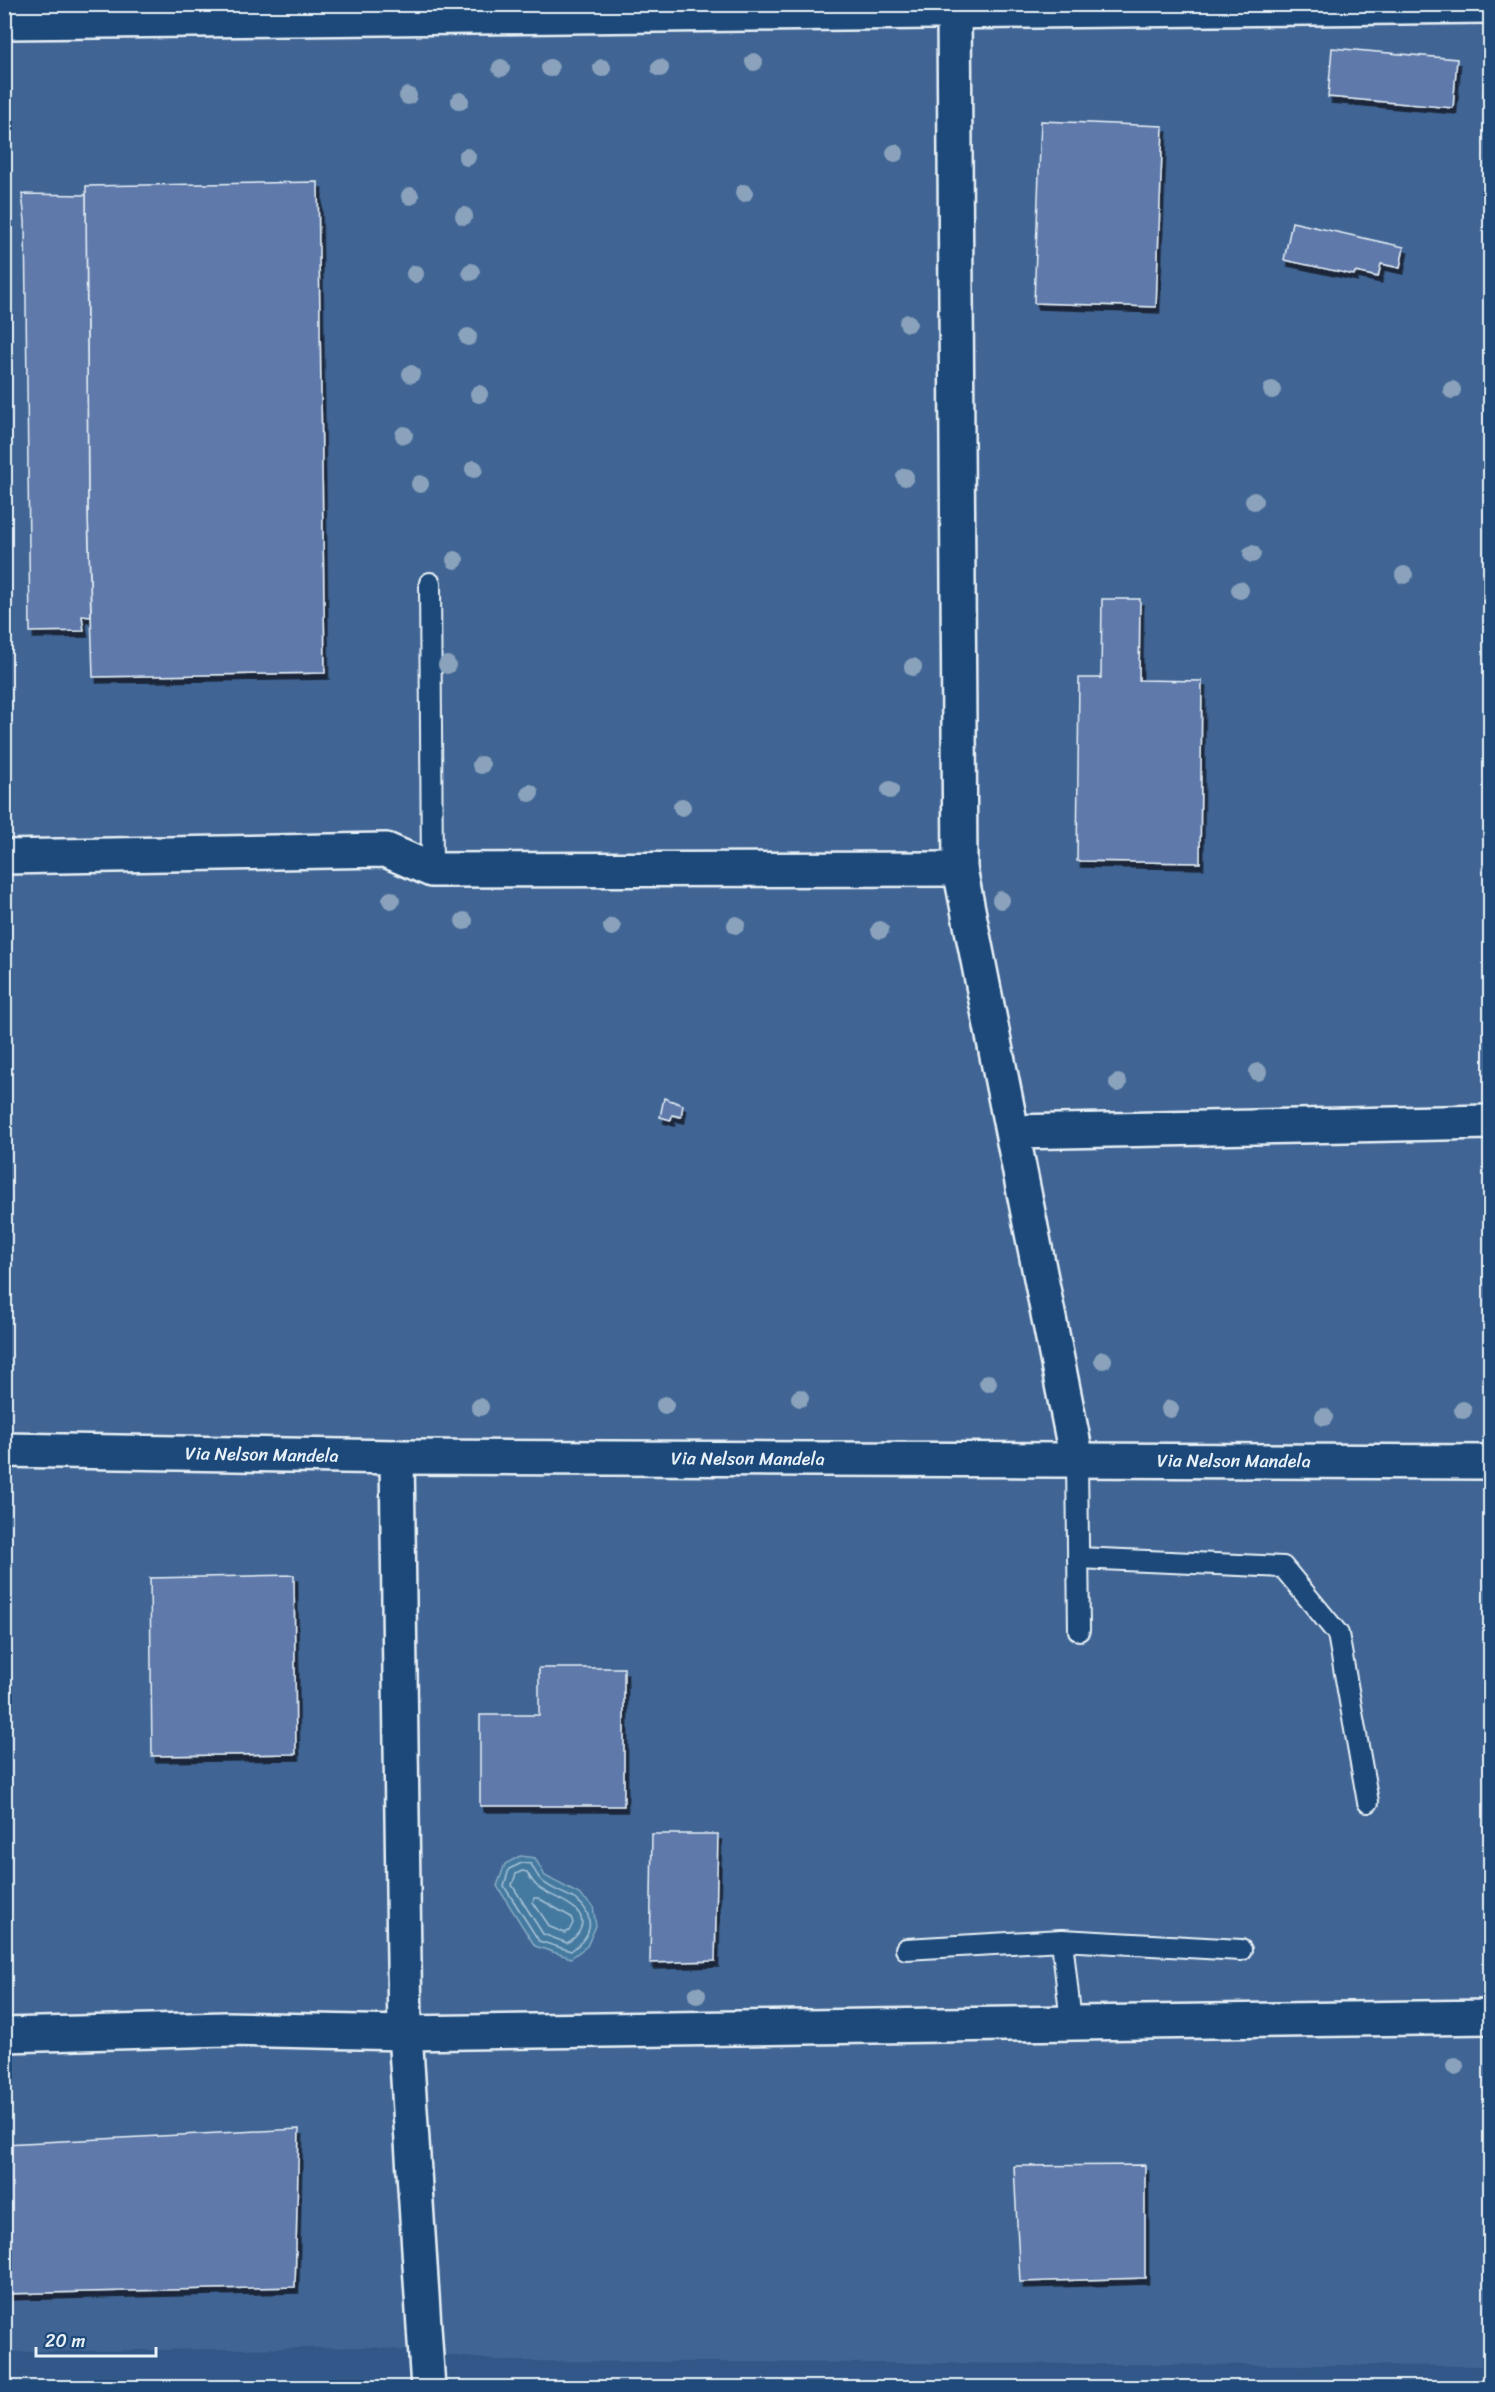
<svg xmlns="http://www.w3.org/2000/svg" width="1495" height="2392" font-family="Sriracha,sans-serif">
<defs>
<filter id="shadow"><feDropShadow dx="3.5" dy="6" stdDeviation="0" flood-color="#0009"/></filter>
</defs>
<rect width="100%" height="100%" fill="#315888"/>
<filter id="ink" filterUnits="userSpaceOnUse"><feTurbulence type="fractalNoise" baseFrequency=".0167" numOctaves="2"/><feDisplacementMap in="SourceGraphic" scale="12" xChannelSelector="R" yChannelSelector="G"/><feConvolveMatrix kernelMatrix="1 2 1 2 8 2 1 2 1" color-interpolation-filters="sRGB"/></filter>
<g filter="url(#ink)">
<polygon fill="#416594" points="4,5 1490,5 1490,2366 503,2361 373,2347 5,2352"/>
<polygon fill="#447aa0" stroke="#86aac3" stroke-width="1.5" points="520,1856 535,1858 545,1876 579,1894 593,1906 596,1926 587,1946 571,1958 535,1946 497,1886 505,1864"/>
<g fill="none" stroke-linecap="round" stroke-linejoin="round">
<g stroke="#a6c1d5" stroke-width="1.5">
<path d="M 522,1863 L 531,1864 C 534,1869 537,1876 541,1880 C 557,1896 585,1894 589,1920 C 592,1934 580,1944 571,1951 L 539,1941 L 504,1886 L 509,1869 Z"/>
<path d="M 522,1871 L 527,1872 C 530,1877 533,1883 538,1887 C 551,1898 591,1906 580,1930 C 577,1936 574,1939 567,1943 L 543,1934 L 512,1885 L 516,1874 Z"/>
<polygon points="534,1898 538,1898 571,1917 573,1923 569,1931 565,1933 550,1927 533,1902"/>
</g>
</g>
<g fill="#5e79aa" stroke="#e8f1f8" stroke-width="1.5" filter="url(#shadow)">
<polygon points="1332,48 1457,59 1453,108 1328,97"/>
<polygon points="1487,54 1490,54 1490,100 1483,99"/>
<polygon points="1041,121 1163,126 1156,307 1034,303"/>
<polygon points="318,182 325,673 93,677 88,515 86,186"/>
<polygon points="22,194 86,195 88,515 91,617 82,616 84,631 30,632 25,221"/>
<polygon points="1292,222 1404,247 1400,268 1381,264 1378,277 1355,272 1354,275 1284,260"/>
<polygon points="1102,599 1140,599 1139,680 1202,681 1200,863 1077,861 1079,678 1101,678"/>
<polygon points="664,1098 683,1105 681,1117 672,1115 671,1120 660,1117"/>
<polygon points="294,1575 296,1754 152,1756 150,1578"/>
<polygon points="539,1668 624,1668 624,1806 480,1806 480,1715 539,1715"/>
<polygon points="652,1834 718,1834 715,1961 650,1963"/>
<polygon points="299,2129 295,2287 4,2294 4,2144"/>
<polygon points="1145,2165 1145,2278 1020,2282 1014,2166"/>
</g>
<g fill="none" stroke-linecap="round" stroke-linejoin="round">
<defs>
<g id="service">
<polyline points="430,583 432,870"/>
<polyline points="1077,1460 1079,1630"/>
<polyline points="1078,1558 1283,1567 1338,1634 1368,1802"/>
<polyline points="1062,1940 1241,1950"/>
<polyline points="906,1949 1062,1940 1071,2023"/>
</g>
<g id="minor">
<polyline points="954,11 960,869 1077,1460"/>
<polyline points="4,22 1490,6"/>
<polyline points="4,857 386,850 432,870 960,869"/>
<polyline points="1013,1132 1490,1122"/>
<path id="s1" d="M 4,1450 L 397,1457 L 1490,1462"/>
<polyline points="397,1457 405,2033 428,2388"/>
<polyline points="4,2035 226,2029 405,2033 1490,2017"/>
</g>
</defs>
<use href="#service" stroke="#e8f1f8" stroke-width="24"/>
<use href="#minor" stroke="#e8f1f8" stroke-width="38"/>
<use href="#service" stroke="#1f4a7a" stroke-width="20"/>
<use href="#minor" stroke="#1f4a7a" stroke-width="33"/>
</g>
<g fill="#8aa2bc">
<circle cx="754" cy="62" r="9"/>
<circle cx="501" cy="68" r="9"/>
<circle cx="550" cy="68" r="9"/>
<circle cx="602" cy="68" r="9"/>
<circle cx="660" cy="68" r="9"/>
<circle cx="408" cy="96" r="9"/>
<circle cx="460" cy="101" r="9"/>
<circle cx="895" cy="153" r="9"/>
<circle cx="467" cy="157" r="9"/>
<circle cx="744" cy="193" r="9"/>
<circle cx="410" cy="196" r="9"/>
<circle cx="464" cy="216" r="9"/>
<circle cx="471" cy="272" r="9"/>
<circle cx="415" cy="274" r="9"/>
<circle cx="908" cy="323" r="9"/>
<circle cx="468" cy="337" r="9"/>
<circle cx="411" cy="374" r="9"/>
<circle cx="1272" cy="390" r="9"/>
<circle cx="1452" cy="390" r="9"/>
<circle cx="479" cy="394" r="9"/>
<circle cx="404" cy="435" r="9"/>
<circle cx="474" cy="469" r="9"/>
<circle cx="905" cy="477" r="9"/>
<circle cx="420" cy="484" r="9"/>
<circle cx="1254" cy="501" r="9"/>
<circle cx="1252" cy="554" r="9"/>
<circle cx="455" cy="560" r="9"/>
<circle cx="1404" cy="575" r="9"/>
<circle cx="1240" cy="590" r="9"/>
<circle cx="447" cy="665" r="9"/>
<circle cx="913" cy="667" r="9"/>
<circle cx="481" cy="765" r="9"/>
<circle cx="890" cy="790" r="9"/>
<circle cx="530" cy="793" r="9"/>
<circle cx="682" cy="807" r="9"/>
<circle cx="391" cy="900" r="9"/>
<circle cx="1001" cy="900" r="9"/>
<circle cx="464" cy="921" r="9"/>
<circle cx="736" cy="925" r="9"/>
<circle cx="612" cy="927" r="9"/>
<circle cx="880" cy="930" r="9"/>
<circle cx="1258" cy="1072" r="9"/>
<circle cx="1118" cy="1083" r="9"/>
<circle cx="1103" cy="1360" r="9"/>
<circle cx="988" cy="1383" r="9"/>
<circle cx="800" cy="1398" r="9"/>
<circle cx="665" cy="1405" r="9"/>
<circle cx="480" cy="1407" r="9"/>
<circle cx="1170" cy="1409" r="9"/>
<circle cx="1463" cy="1410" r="9"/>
<circle cx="1324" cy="1417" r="9"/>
<circle cx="697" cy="1995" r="9"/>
<circle cx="1455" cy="2066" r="9"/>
</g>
</g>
<g text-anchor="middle" stroke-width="4.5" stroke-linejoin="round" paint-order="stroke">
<g font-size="18" fill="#e8f1f8" stroke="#1f4a7a">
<text dy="6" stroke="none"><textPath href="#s1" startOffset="258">Via Nelson Mandela</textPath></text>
<text dy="6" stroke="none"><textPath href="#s1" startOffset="744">Via Nelson Mandela</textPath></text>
<text dy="6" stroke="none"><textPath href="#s1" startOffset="1230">Via Nelson Mandela</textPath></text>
</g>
</g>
<rect width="1495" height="2392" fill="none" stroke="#1f4a7a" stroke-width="24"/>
<rect x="12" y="12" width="1471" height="2368" fill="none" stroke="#e8f1f8" stroke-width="2" filter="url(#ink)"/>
<path d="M36 2347v9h120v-9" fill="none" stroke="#e8f1f8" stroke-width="3"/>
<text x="45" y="2347" font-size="18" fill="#e8f1f8" stroke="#1f4a7a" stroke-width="4.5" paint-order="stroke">20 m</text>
</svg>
